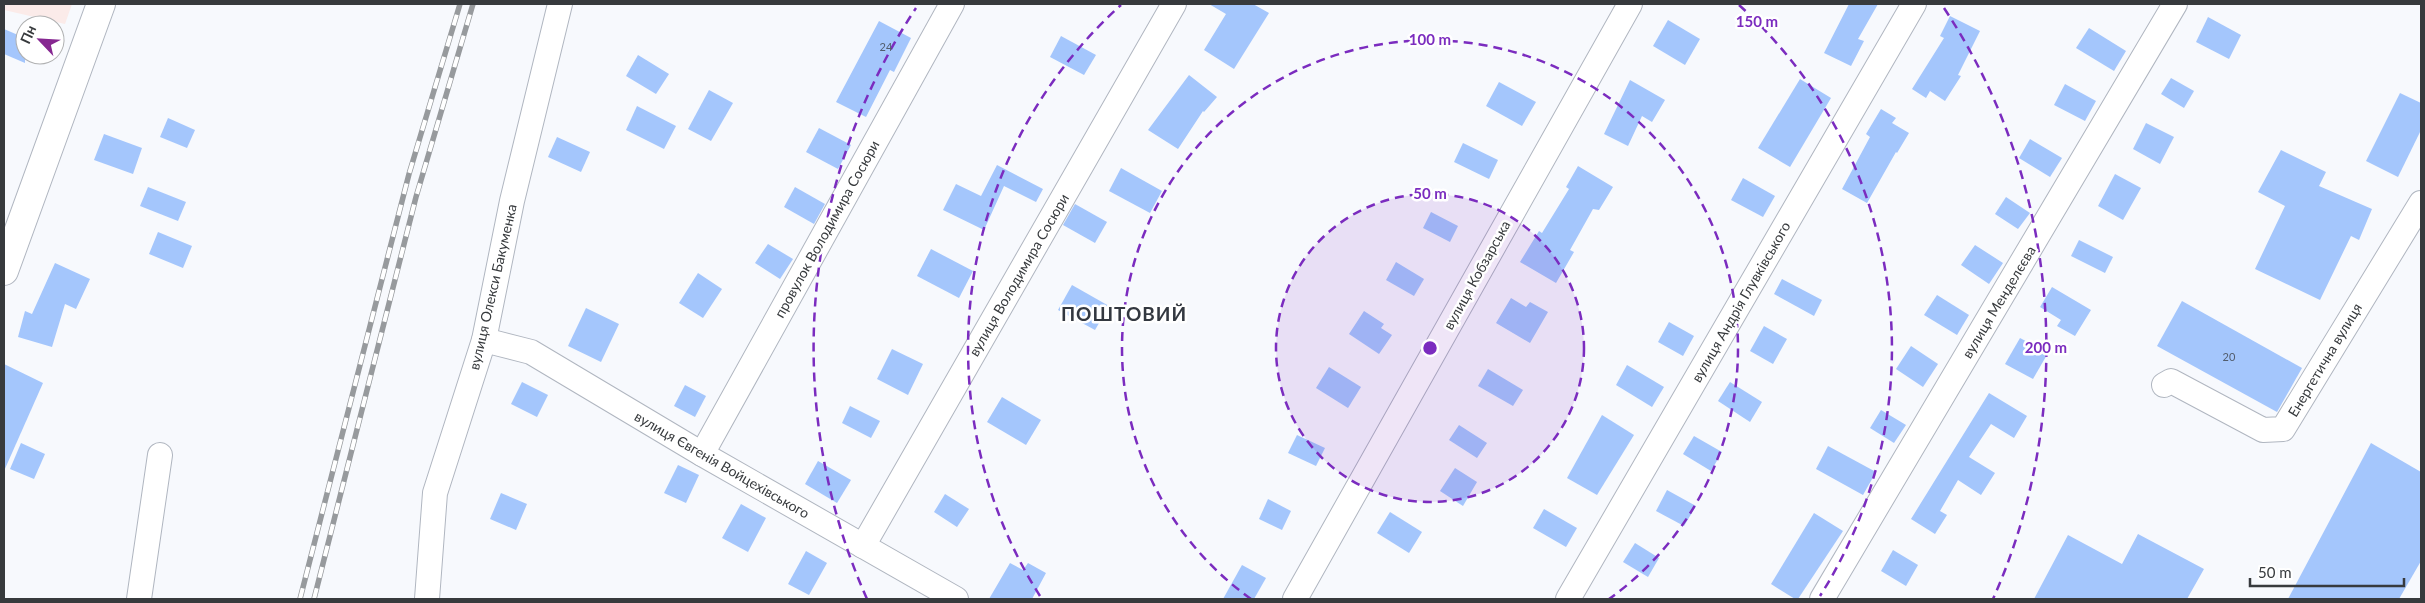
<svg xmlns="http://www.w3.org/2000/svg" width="2425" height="603" font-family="Lato,sans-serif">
<rect width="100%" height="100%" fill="#f7f9fd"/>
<polygon fill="#fbebe9" points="4,4 72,4 65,24 4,10"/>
<g fill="#a4c6fc">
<polygon points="1209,4 1253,4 1269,13 1234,69 1204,50 1226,14"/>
<polygon points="1849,4 1878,4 1858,39 1864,41 1851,66 1824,53"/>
<polygon points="1950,16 1980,31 1958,75 1961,76 1945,101 1930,91 1926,98 1912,89 1944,38 1940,36"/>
<polygon points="2208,17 2241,35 2229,59 2196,42"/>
<polygon points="1668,20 1700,39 1685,65 1653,46"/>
<polygon points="879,21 911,38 894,72 890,70 866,117 836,102"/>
<polygon points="2089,28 2126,51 2114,71 2076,48"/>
<polygon points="4,29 25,38 25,63 4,54"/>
<polygon points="1061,36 1096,55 1084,75 1050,57"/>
<polygon points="638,55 669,74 656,94 626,76"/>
<polygon points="1189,75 1217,97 1204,112 1203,111 1178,149 1148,130"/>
<polygon points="2171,78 2194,91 2184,108 2161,94"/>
<polygon points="1800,79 1831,98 1790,167 1758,148"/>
<polygon points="1630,80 1665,100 1652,122 1642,116 1628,146 1604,134"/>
<polygon points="1499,82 1536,102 1522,126 1486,106"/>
<polygon points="2065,84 2096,101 2085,121 2054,105"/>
<polygon points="709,90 733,103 711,141 688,129"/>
<polygon points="2400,93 2421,103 2421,130 2398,177 2366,161"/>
<polygon points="637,106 676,126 664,149 626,130"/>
<polygon points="1881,109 1896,118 1892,123 1909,133 1897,153 1896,152 1867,203 1842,189 1870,137 1866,134"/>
<polygon points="168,118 195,130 187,148 160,137"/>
<polygon points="2146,123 2174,137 2160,164 2133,149"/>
<polygon points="819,128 851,145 838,169 806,152"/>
<polygon points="104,134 142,148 133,174 94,160"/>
<polygon points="557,137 590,152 581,172 548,157"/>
<polygon points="2030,139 2062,158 2050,177 2019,158"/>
<polygon points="1463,143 1498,160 1489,179 1454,162"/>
<polygon points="2281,150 2326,172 2319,186 2372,209 2359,240 2351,236 2320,300 2255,269 2285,206 2258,192"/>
<polygon points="997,165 1043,189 1036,202 1004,186 984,230 943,210 956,184 981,196"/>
<polygon points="1578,166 1613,187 1599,210 1593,209 1570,250 1574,252 1556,283 1520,262 1539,231 1542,233 1569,189 1566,187"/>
<polygon points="1121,168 1162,191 1150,213 1109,191"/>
<polygon points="2115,174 2141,188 2123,220 2098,206"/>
<polygon points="1743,178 1775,196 1763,217 1731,200"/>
<polygon points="148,187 186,202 178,221 140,206"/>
<polygon points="795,187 825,204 814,224 784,207"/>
<polygon points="2006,197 2030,213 2018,229 1995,214"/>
<polygon points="1075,204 1107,222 1095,243 1063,225"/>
<polygon points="1431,212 1458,226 1450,242 1423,228"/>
<polygon points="158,232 192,246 183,268 149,254"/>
<polygon points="2079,240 2113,257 2105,273 2071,256"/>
<polygon points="768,244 793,259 780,279 755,263"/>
<polygon points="1975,245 2003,263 1989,284 1961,265"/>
<polygon points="931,249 973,271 959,298 917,276"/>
<polygon points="1396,262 1424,279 1414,296 1386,280"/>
<polygon points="55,263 90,279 76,309 65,304 52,347 18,337 25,311 32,314"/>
<polygon points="698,273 722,289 703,318 679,303"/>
<polygon points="1782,279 1822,300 1814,316 1774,294"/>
<polygon points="1072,285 1109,306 1095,330 1058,310"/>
<polygon points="2052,287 2091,310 2075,336 2057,326 2061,320 2040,307"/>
<polygon points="1937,295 1969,315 1957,335 1924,315"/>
<polygon points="1511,298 1526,307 1530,302 1548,312 1530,343 1496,323"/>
<polygon points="2182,301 2302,368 2277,412 2157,346"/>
<polygon points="586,308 619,324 601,362 568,346"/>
<polygon points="1364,311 1384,324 1381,328 1392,335 1379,354 1349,334"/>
<polygon points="1669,322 1694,336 1683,356 1658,342"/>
<polygon points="1764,326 1787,339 1773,364 1750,351"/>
<polygon points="2020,338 2048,353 2033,379 2005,364"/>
<polygon points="1911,346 1938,364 1923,387 1896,369"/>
<polygon points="892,349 923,364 908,395 877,379"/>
<polygon points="4,364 43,383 4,471"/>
<polygon points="1627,365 1664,387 1652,407 1616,385"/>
<polygon points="1329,367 1361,387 1348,408 1316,388"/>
<polygon points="1488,369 1523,390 1513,406 1478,386"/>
<polygon points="522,382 548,395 537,417 511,404"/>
<polygon points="1730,382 1762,402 1750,422 1718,401"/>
<polygon points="685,385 706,396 695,417 674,406"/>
<polygon points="1989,393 2027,416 2014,438 1991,424 1969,457 1995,473 1981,495 1958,480 1940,511 1947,515 1935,534 1911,519"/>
<polygon points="1002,397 1041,420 1026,445 987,422"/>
<polygon points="850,406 880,421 871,438 842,423"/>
<polygon points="1881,410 1906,425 1894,443 1870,428"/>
<polygon points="1602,415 1634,435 1597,495 1567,478"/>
<polygon points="1459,425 1487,443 1477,458 1449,440"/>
<polygon points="1297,435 1325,448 1316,466 1288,453"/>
<polygon points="1694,436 1722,452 1711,471 1683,454"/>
<polygon points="21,443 45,454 34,479 10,469"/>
<polygon points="2371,443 2421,472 2421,561 2399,599 2288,599"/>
<polygon points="1828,446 1876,472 1863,495 1816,469"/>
<polygon points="818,461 851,480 837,503 805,484"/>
<polygon points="678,465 699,475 686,503 664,493"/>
<polygon points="1455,468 1477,482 1463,506 1440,491"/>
<polygon points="1667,490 1696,506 1684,526 1656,511"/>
<polygon points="501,493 527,504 516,530 490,519"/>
<polygon points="945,494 969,509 957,527 934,512"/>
<polygon points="1268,499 1291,511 1282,530 1259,519"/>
<polygon points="741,504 766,518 748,552 722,538"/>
<polygon points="1544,509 1577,528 1566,547 1533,528"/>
<polygon points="1390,512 1422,532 1409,553 1377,533"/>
<polygon points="1814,513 1843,531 1798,599 1795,599 1771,584"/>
<polygon points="2138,534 2204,569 2187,599 2034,599 2068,535 2122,564"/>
<polygon points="1635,543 1659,558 1648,577 1623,562"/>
<polygon points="1893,550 1918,565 1906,586 1881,571"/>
<polygon points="806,551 827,563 809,595 788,584"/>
<polygon points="1010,563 1023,570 1028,563 1046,573 1032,599 989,599"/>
<polygon points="1242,565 1266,578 1254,599 1223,599"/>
</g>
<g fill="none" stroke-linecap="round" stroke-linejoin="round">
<defs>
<g id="minor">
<polyline points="484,340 531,352 702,454 956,599"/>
<polyline points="2164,385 2171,381 2263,430 2283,429 2421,203"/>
<polyline points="702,454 952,4"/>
<polyline points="863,546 1174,4"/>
<polyline points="139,599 160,455"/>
<polyline points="427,599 435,493 484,340 512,201 560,4"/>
<polyline points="1295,599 1630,4"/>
<polyline points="1568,599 1914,4"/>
<polyline points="1822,599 2175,4"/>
</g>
<polyline id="tertiary" points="4,271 101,4"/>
</defs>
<use href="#minor" stroke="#b0b6c0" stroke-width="26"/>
<use href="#tertiary" stroke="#b0b6c0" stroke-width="30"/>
<use href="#minor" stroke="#fff" stroke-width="24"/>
<use href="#tertiary" stroke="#fff" stroke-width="28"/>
<defs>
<g id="rail">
<polyline points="300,599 409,174 460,4"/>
<polyline points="314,599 416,197 473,4"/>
</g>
</defs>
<use href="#rail" stroke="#979a9d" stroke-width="5.5"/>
<use href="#rail" stroke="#fff" stroke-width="4" stroke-dasharray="11" stroke-linecap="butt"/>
</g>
<circle cx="1430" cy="348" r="154" fill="#7b2cbf" fill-opacity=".12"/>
<g fill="none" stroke="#7b2cbf" stroke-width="2.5" stroke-dasharray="9 6">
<circle cx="1430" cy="348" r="154"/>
<path d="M1251 599A308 308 0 1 1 1609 599"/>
<path d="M1040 596A462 462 0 0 1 1121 5M1739 5A462 462 0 0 1 1820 596"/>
<path d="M867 599A616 616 0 0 1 916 8M1944 8A616 616 0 0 1 1993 599"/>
</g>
<g text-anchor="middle" stroke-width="5" stroke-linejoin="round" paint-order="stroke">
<g font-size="11" fill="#525d6d">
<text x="886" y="51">24</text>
<text x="2229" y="361">20</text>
</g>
<g font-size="14" fill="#373a3d" stroke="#fff">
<text transform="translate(827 229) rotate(-61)" y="5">провулок Володимира Сосюри</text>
<text transform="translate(1019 275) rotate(-60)" y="5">вулиця Володимира Сосюри</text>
<text transform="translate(1477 275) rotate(-61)" y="5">вулиця Кобзарська</text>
<text transform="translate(493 287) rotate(-77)" y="5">вулиця Олекси Бакуменка</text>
<text transform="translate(1741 302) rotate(-60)" y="5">вулиця Андрія Глувківського</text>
<text transform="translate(1999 302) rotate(-59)" y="5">вулиця Менделєєва</text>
<text transform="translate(2325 360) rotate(-59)" y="5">Енергетична вулиця</text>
<text transform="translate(722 465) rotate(30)" y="5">вулиця Євгенія Войцехівського</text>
</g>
<g font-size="19" font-weight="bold" letter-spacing="1" fill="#333840" stroke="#fff">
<text x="1124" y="321">ПОШТОВИЙ</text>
</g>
</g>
<circle cx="1430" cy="348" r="8" fill="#7b2cbf" stroke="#fff" stroke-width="2.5"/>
<g font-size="15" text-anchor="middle" font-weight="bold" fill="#7b2cbf" stroke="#fff" stroke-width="5" stroke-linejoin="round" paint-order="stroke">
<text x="1757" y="27">150 m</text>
<text x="1430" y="45">100 m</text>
<text x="1430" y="199">50 m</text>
<text x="2046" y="353">200 m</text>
</g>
<rect width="2425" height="603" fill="none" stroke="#373a3d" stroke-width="10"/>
<g transform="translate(40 40) rotate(295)"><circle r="24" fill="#ffffff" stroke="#afb0b1"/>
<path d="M0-4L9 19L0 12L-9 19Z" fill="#862791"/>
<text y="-8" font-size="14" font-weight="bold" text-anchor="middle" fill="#373a3d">Пн</text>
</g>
<path d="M2250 578v8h154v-8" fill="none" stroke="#373a3d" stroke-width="2.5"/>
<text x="2258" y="578" font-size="15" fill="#373a3d" stroke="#ffffff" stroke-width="4" paint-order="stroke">50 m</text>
</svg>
